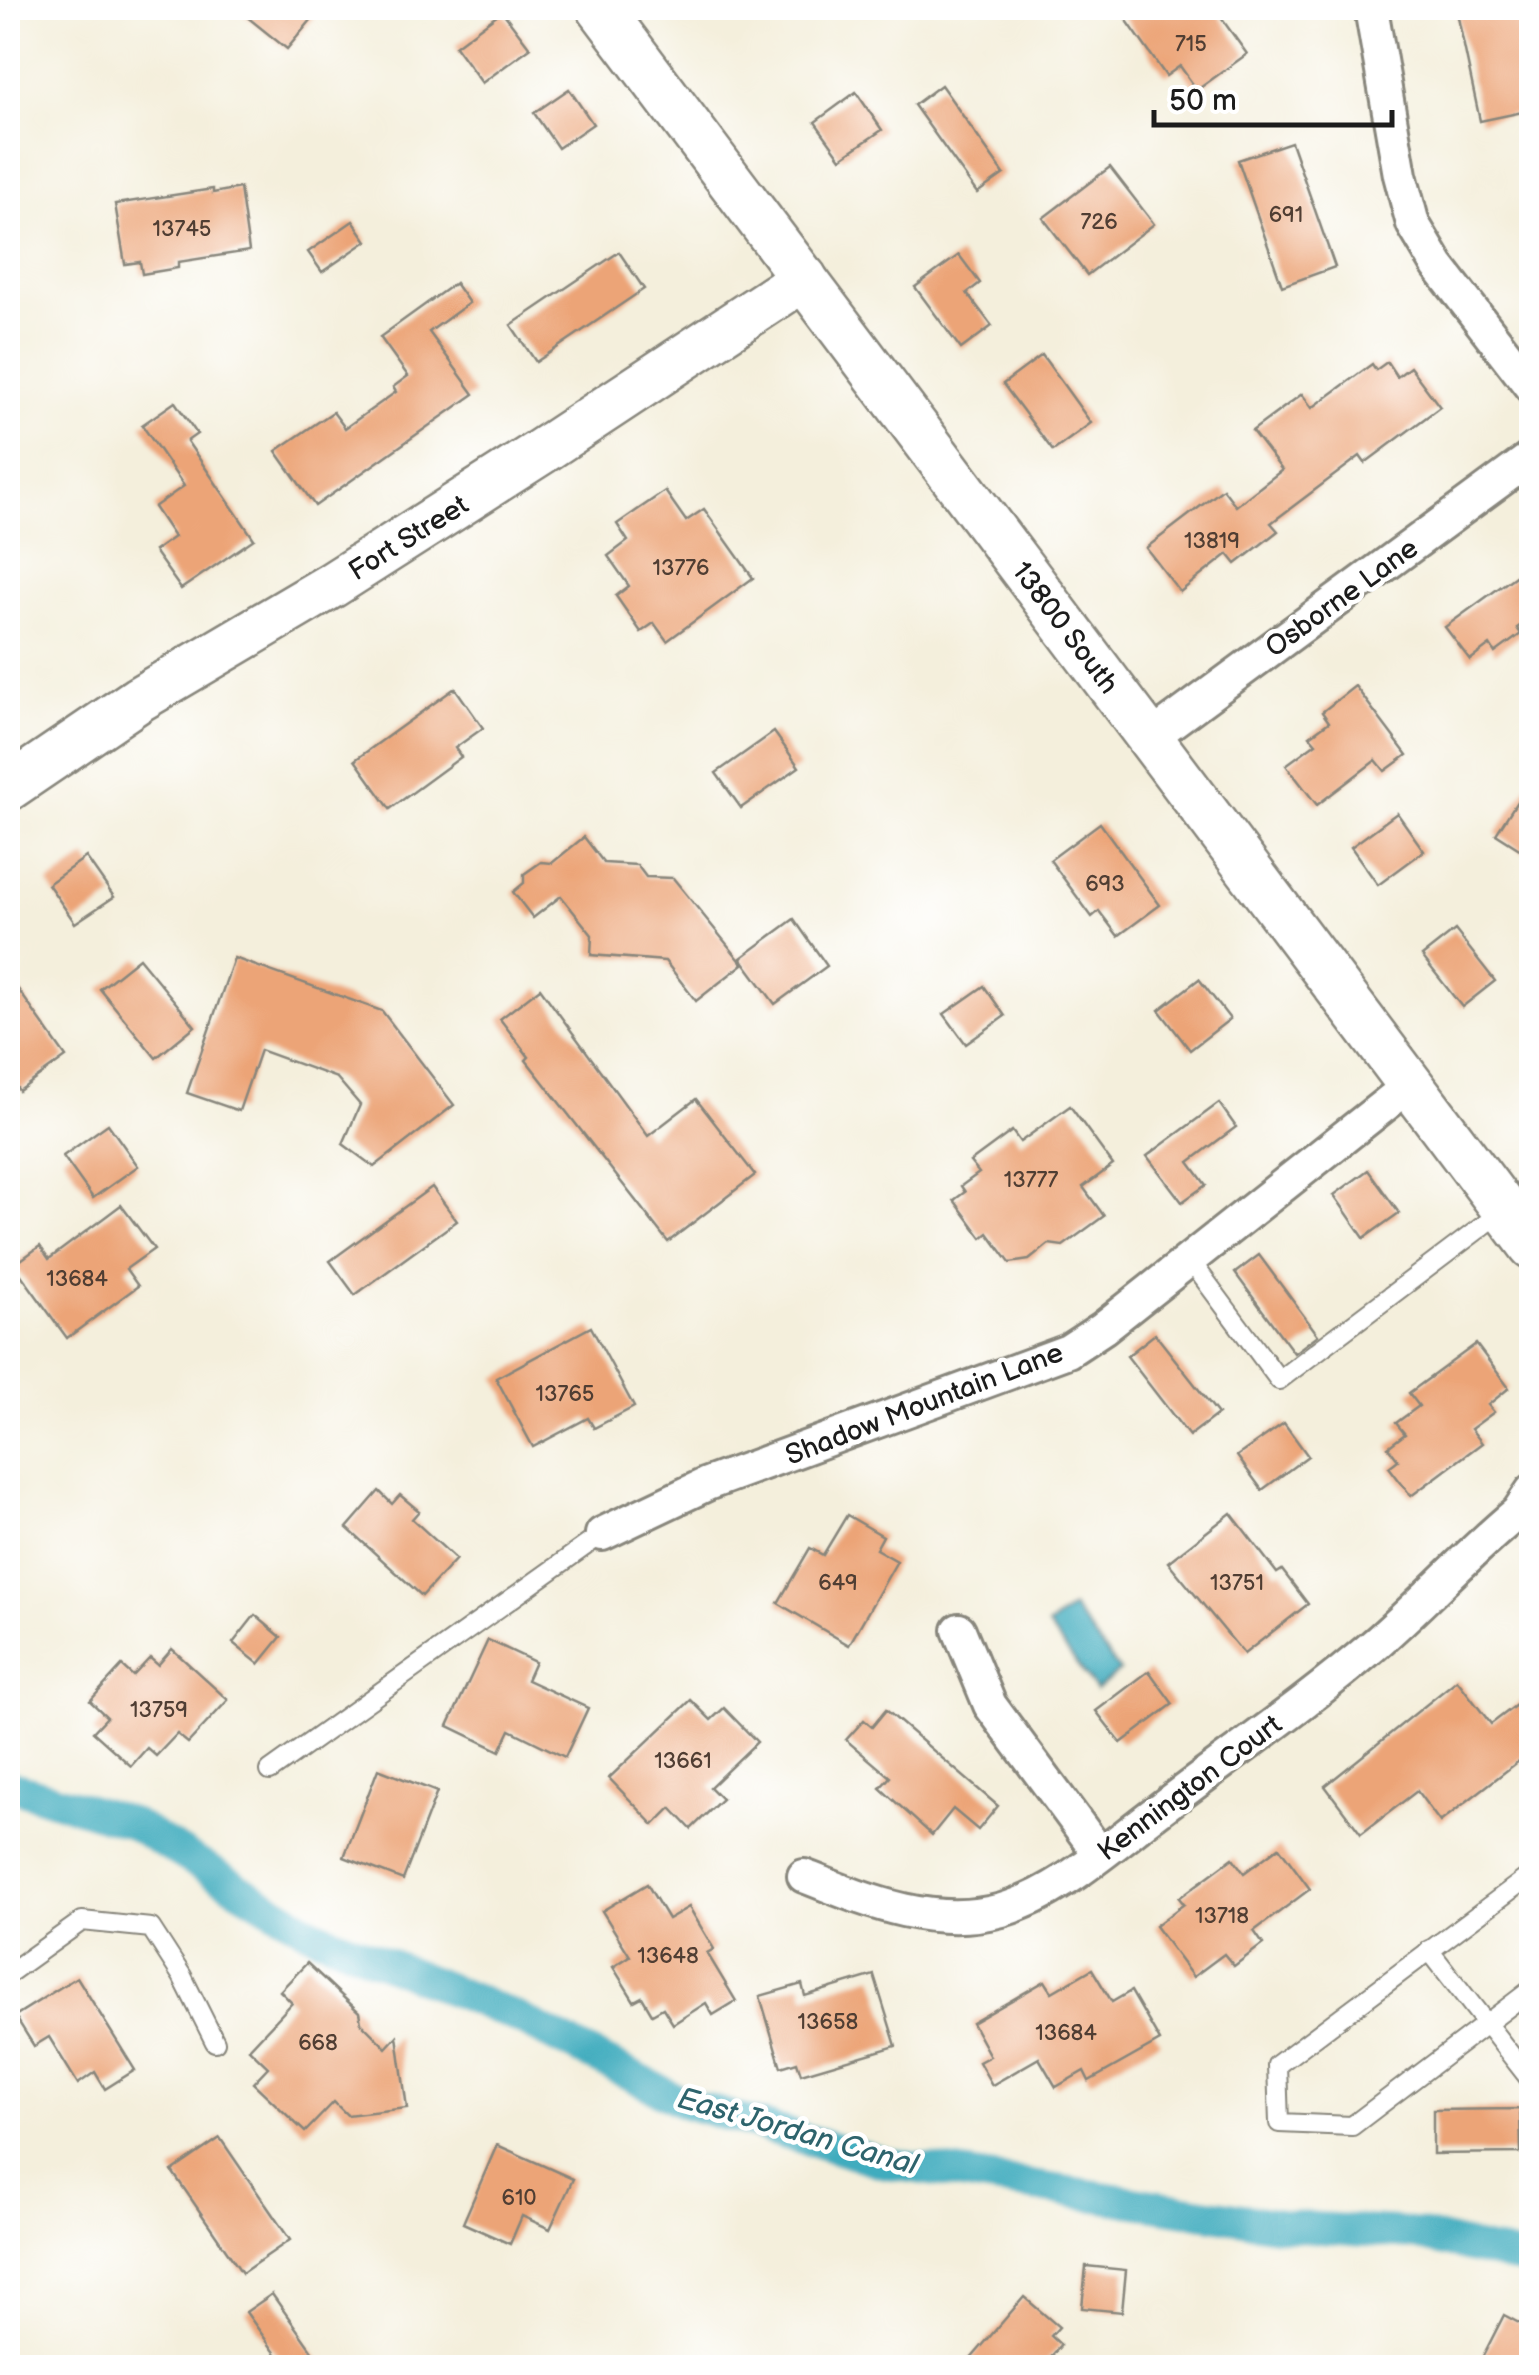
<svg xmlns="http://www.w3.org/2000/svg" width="1539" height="2375" font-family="'Balsamiq Sans',sans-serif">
<rect width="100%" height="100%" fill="#fff"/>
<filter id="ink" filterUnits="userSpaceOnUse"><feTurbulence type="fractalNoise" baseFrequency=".01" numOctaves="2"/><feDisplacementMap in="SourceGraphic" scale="20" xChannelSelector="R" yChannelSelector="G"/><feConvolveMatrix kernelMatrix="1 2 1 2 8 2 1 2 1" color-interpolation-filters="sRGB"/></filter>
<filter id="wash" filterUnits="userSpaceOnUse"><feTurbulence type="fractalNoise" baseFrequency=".0048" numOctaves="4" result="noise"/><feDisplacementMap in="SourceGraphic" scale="40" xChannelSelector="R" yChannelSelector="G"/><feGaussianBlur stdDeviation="2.25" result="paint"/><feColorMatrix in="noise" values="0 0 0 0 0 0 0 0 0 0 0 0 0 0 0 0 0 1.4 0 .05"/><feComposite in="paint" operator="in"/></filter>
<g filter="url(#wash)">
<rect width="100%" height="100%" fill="#f4efdc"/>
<polygon fill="#3facbe" stroke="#2e646d" stroke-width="2.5" points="1072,1608 1120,1671 1096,1690 1048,1626"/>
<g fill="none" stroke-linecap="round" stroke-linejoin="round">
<polyline stroke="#3facbe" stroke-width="32" points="8,1785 131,1823 312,1932 518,2018 685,2103 885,2163 1288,2226 1414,2234 1532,2262"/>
</g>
<g id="blocks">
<g fill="#eca477">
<polygon points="236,8 321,8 287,49"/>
<polygon points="1118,8 1214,8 1247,54 1197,90 1180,66 1166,76"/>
<polygon points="1456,8 1532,8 1532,67 1526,69 1532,110 1480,121"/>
<polygon points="502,11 530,48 482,83 455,46"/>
<polygon points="941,85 1004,174 977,193 914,105"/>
<polygon points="569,89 593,124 558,148 534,113"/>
<polygon points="856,92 882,130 841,158 815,122"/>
<polygon points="1291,142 1335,267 1282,286 1238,160"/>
<polygon points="1110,167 1154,224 1087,275 1043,218"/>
<polygon points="240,188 249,251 178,262 178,268 142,274 140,262 125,264 115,204 213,189 213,193"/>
<polygon points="353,221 367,241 322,272 308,252"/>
<polygon points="619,252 644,289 536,362 511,325"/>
<polygon points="959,255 980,283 967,293 992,326 961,349 915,287"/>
<polygon points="455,283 469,303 429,332 474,394 315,506 276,451 333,412 345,428 396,392 393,387 408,376 380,337"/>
<polygon points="1042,355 1091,423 1053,451 1003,384"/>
<polygon points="1387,362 1397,377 1410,367 1440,407 1365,463 1360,456 1271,523 1278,531 1236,564 1228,554 1180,592 1146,548 1223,489 1236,506 1282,470 1252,431 1302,394 1312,408 1372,364 1376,370"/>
<polygon points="175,402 197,434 187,441 254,539 181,589 154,551 174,537 154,507 184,486 142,425"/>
<polygon points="665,491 686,521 704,509 753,578 667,641 654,623 641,632 616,596 629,586 608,556 628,541 617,524"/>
<polygon points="1532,564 1532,617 1517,628 1521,634 1495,653 1490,645 1470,660 1445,627"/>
<polygon points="1355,686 1407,755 1385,771 1376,760 1317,805 1286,765 1316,743 1310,736 1329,722 1322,712"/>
<polygon points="455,688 483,728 455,748 461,757 390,809 355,760"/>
<polygon points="774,732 799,767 741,808 716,773"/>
<polygon points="1532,778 1532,857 1496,834"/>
<polygon points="1397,813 1424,851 1378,885 1351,847"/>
<polygon points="1100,823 1160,905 1118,936 1099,911 1092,917 1050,860"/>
<polygon points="584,837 604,863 637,865 646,877 673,878 743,964 696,1001 665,961 591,955 592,935 561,896 533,918 513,892 524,883 524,874 541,862 552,863"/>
<polygon points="86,857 114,897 75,923 48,884"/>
<polygon points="794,919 827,966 775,1004 741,958"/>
<polygon points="1455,930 1495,981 1462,1007 1422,956"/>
<polygon points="139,958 195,1026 156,1058 100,989"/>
<polygon points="234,958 382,1011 454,1105 374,1167 343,1144 360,1105 337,1078 260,1050 239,1111 187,1093"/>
<polygon points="8,975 66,1057 19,1091 8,1074"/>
<polygon points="1199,979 1230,1019 1190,1050 1159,1010"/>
<polygon points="984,986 1005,1016 966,1044 944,1014"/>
<polygon points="540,988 648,1136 696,1099 755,1175 668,1242 526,1060 529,1057 500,1019"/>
<polygon points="1219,1103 1236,1127 1189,1162 1206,1185 1182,1202 1147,1156"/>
<polygon points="1070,1106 1113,1165 1083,1187 1104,1216 1063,1246 1049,1244 1029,1260 1010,1263 988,1233 982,1238 954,1200 965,1192 961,1186 979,1173 970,1162 1012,1131 1020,1142"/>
<polygon points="108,1124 138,1166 93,1198 63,1156"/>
<polygon points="1368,1170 1399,1213 1364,1238 1334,1195"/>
<polygon points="432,1187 457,1221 355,1295 330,1261"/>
<polygon points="121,1205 154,1249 126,1269 138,1286 67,1338 14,1265 40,1246 49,1259"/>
<polygon points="1259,1255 1318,1335 1294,1353 1235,1273"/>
<polygon points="591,1327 634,1407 594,1428 588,1418 533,1447 496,1378"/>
<polygon points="1155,1334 1218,1414 1189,1436 1127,1356"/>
<polygon points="1476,1344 1509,1388 1488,1405 1494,1412 1471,1429 1482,1443 1411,1496 1389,1467 1398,1460 1388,1447 1405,1434 1396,1423 1419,1406 1409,1393"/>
<polygon points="1284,1423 1308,1456 1262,1490 1237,1456"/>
<polygon points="379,1491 392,1504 400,1495 419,1511 412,1519 456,1559 422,1596 347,1528"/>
<polygon points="1231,1513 1277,1573 1282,1570 1308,1604 1244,1654 1168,1562"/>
<polygon points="847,1515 883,1536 876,1549 897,1561 849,1645 778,1603 810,1548 823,1555"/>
<polygon points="255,1615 281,1637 259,1664 233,1643"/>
<polygon points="488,1640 535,1662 527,1680 588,1708 565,1757 510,1730 500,1751 448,1726"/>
<polygon points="172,1649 228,1700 188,1743 177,1734 156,1756 147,1748 131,1766 93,1732 107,1717 90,1701 122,1666 133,1676 150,1658 158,1665"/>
<polygon points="1149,1671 1173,1704 1121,1743 1096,1711"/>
<polygon points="1457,1680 1491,1724 1532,1693 1532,1751 1440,1822 1417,1791 1361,1834 1325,1786"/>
<polygon points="691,1700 711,1720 724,1708 757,1742 710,1787 722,1799 691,1829 671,1808 654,1825 609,1778"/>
<polygon points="886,1710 998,1806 978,1830 953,1809 932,1835 880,1788 890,1777 846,1740 864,1720 872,1727"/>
<polygon points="378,1769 437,1792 403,1880 344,1857"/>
<polygon points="1279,1847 1310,1889 1254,1931 1263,1944 1234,1966 1224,1954 1193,1977 1155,1926 1184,1904 1179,1898 1233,1858 1244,1873"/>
<polygon points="647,1884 668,1919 689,1907 714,1949 707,1953 736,2001 713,2015 706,2003 673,2024 663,2008 652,2014 642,1997 634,2001 613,1967 630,1956 602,1911"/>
<polygon points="307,1963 359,2012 361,2023 386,2048 397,2036 407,2108 347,2115 334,2102 305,2132 253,2083 268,2067 249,2049 292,2003 280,1991"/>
<polygon points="1092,1969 1112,2002 1131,1991 1160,2041 1089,2081 1084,2071 1056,2087 1039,2058 992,2085 979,2062 990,2056 972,2023 1045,1981 1052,1992"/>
<polygon points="874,1975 896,2046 801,2074 797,2062 781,2067 760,1996 802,1984 805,1996"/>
<polygon points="77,1977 135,2070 105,2089 95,2072 78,2084 49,2037 34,2046 15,2016"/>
<polygon points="1520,2109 1521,2153 1433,2154 1433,2110"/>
<polygon points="220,2138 290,2240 242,2273 172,2171"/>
<polygon points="497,2145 573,2179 550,2229 522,2216 510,2244 463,2223"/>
<polygon points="1086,2266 1126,2270 1122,2312 1082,2308"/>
<polygon points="272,2294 324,2368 286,2368 246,2312"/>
<polygon points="1024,2297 1059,2327 1051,2336 1061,2345 1041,2368 963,2368"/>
<polygon points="1504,2315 1532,2330 1532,2349 1522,2368 1495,2368 1481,2360"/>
</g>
</g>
</g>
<g filter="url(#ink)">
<use href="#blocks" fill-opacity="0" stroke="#88867c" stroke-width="2.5"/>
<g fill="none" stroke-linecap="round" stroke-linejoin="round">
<defs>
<g id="lane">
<polyline points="1190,1260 1279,1380 1504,1210"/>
<polyline points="270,1771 602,1534"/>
<polyline points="1532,1874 1277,2065 1279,2123 1352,2126 1532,1989"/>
<polyline points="1429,1950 1532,2082"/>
<polyline points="8,1974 82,1921 151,1928 182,1976 215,2042"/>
</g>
<g id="street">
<polyline points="1371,8 1400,175 1413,224 1438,266 1532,388"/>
<polyline points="1150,738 1532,457"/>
<polyline points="602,1534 707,1484 1068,1351 1103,1328 1410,1085"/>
<polyline points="959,1630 990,1705 1100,1854"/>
<path d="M 804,1876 C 867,1901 933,1929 1002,1910 C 1060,1893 1109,1847 1156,1812 C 1228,1757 1304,1705 1373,1646 C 1423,1603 1467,1554 1518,1512 L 1532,1491"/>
</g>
<g id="secondary">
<polyline points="600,8 1532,1246"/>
<polyline points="8,788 139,699 332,585 542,451 804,278"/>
</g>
</defs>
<use href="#lane" stroke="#88867c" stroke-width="22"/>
<use href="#street" stroke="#88867c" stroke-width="38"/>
<use href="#secondary" stroke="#88867c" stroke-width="50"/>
<use href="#lane" stroke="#fff" stroke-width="18"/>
<use href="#street" stroke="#fff" stroke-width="32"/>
<use href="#secondary" stroke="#fff" stroke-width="45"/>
</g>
</g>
<g text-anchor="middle" stroke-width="9" stroke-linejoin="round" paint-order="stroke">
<g font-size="22" fill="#503e33">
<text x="1191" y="51">715</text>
<text x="1286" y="222">691</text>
<text x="1099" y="229">726</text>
<text x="182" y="236">13745</text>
<text x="1212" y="548">13819</text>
<text x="681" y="575">13776</text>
<text x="1105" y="891">693</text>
<text x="1031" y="1187">13777</text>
<text x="77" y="1286">13684</text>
<text x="565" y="1401">13765</text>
<text x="838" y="1590">649</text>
<text x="1237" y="1590">13751</text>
<text x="159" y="1717">13759</text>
<text x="683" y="1768">13661</text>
<text x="1222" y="1923">13718</text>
<text x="668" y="1963">13648</text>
<text x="828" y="2029">13658</text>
<text x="1066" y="2040">13684</text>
<text x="318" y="2050">668</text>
<text x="519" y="2205">610</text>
</g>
<g font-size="28" fill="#1c1c1c" stroke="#fff">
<text transform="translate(408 537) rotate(-32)" y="10">Fort Street</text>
<text transform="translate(1341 597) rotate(-36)" y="10">Osborne Lane</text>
<text transform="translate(1066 627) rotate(53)" y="10">13800 South</text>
<text transform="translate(924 1403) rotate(-21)" y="10">Shadow Mountain Lane</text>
<text transform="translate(1189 1787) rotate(-37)" y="10">Kennington Court</text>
</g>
<g font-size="30" font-style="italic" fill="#2e646d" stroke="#fff">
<text transform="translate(798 2131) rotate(16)" y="10">East Jordan Canal</text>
</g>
</g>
<rect width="1539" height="2375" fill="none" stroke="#fff" stroke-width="40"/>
<path d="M1154 110v15h238v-15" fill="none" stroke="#1c1c1c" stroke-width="5"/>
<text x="1169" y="110" font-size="30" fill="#1c1c1c" stroke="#ffffff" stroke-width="8" paint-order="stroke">50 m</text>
</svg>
